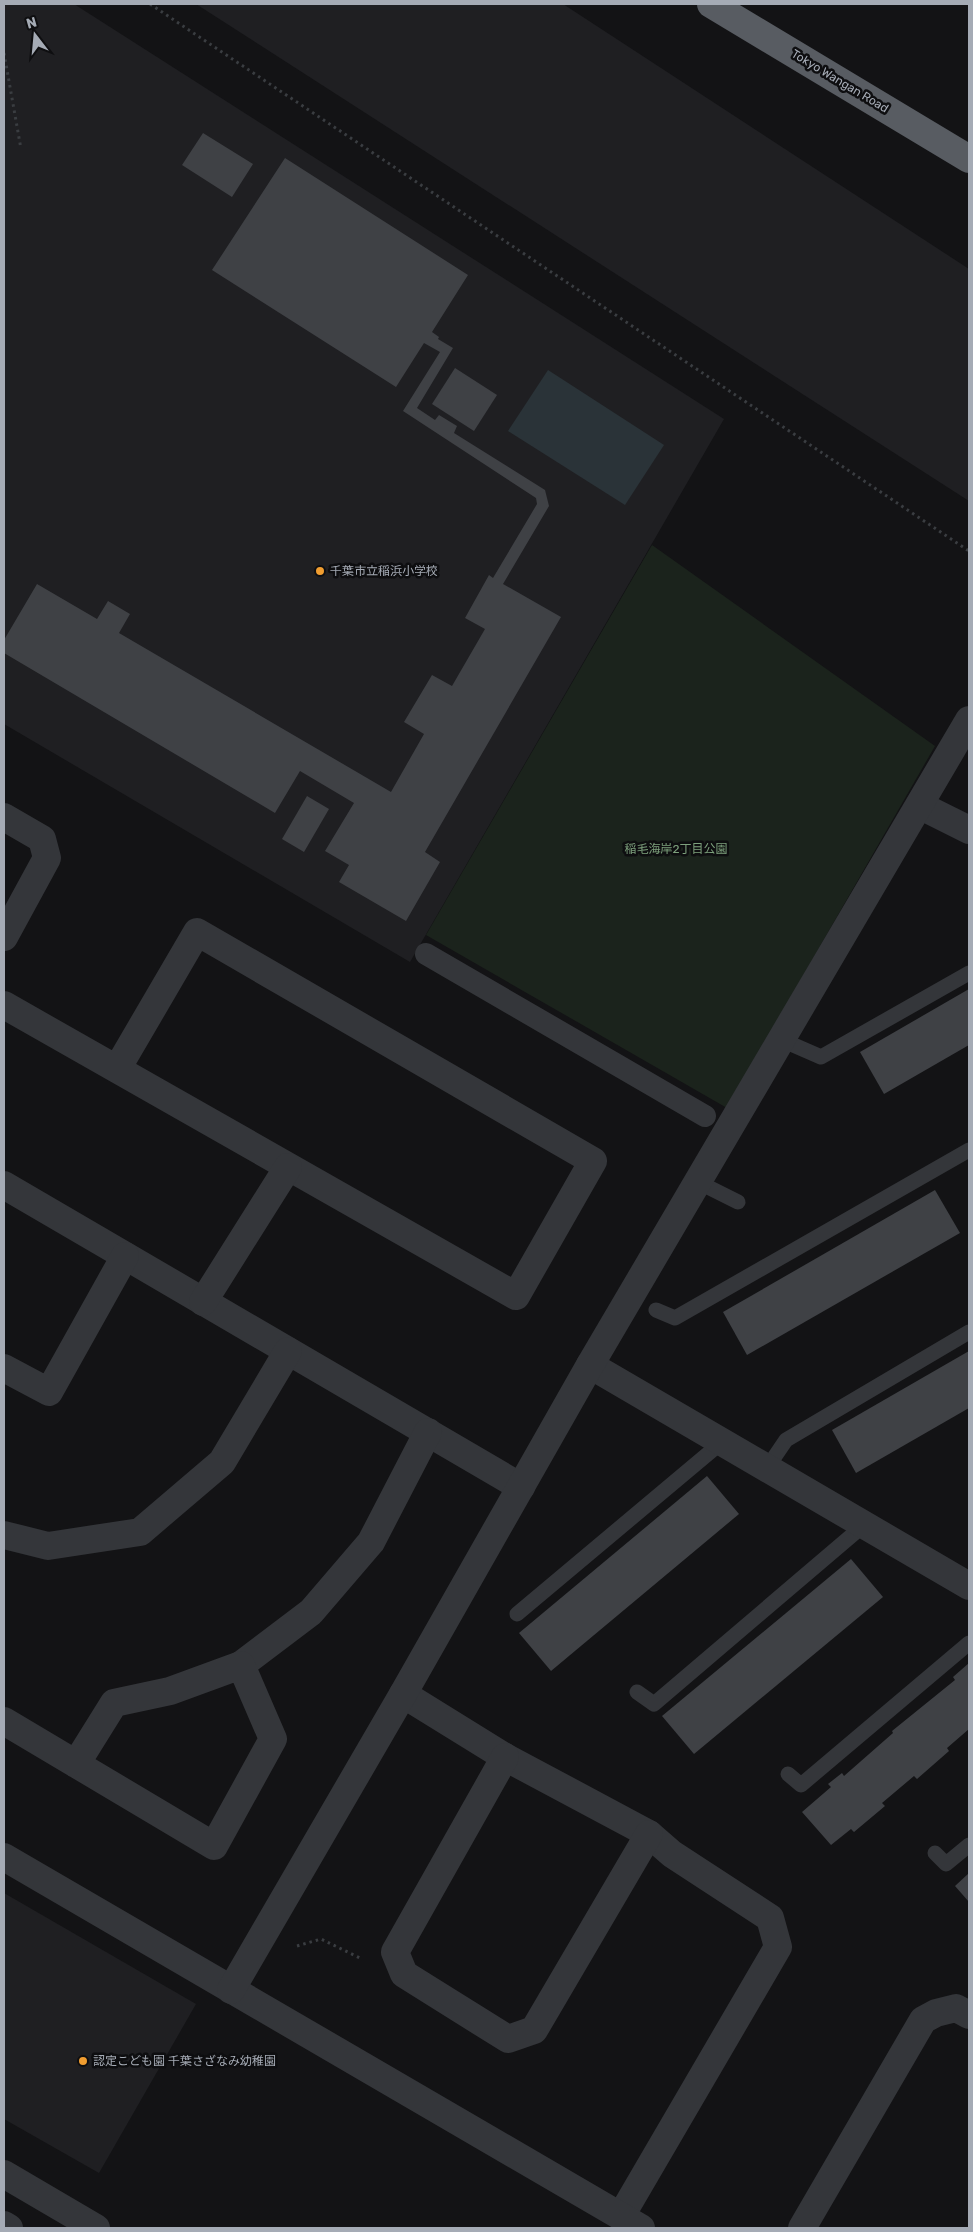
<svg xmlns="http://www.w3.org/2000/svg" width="973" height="2232" font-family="Rubik,'Noto Sans JP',sans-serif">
<rect width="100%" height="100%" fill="#131315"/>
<g fill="#1f1f22">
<polygon points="4,4 74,4 724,419 410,962 4,724"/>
<polygon points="196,4 563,4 969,269 969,501"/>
<polygon points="4,1893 196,2004 99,2173 4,2119"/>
</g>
<polygon fill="#1b231c" points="652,545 935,746 727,1108 426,935"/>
<polygon fill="#2a3338" points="548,370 664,445 625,505 508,431"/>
<g fill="#3f4145">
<polygon points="203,133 253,164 232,197 182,165"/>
<polygon points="285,158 468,275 432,332 439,337 438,339 453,348 417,408 435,420 439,415 457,426 454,433 545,490 549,506 503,584 561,617 425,852 440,862 406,921 339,882 349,865 325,851 354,803 300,771 275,813 4,653 4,640 37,584 97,619 108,601 130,614 119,633 391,792 424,734 404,722 432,675 452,686 485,629 465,618 489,575 493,578 537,504 536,498 403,411 440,352 424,343 396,387 212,270"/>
<polygon points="455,368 497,395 474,431 432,404"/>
<polygon points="307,796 329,809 304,852 282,839"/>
<polygon points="969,989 969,1045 884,1094 860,1052"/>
<polygon points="935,1190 960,1233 747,1355 723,1312"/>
<polygon points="969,1351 969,1408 856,1473 832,1430"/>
<polygon points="707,1476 739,1514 551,1671 519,1633"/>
<polygon points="851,1559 883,1597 694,1754 662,1716"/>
<polygon points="969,1663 969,1729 947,1748 949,1751 917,1779 914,1776 882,1803 885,1806 854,1832 851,1829 831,1845 802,1812 831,1787 828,1784 842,1773 844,1776 893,1733 892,1731 955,1680 953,1677"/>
<polygon points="969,1873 969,1902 955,1886"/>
</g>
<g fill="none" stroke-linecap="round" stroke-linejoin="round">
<g stroke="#3a3d41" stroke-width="3" stroke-dasharray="2.5 4" stroke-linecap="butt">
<polyline points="150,4 969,551"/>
<polyline points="4,53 21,149"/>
<polyline points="297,1946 321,1939 362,1959"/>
</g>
<g stroke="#34363a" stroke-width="15">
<polyline points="782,1040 821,1057 969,973"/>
<polyline points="698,1182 738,1202"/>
<polyline points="656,1310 675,1318 969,1150"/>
<polyline points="767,1468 786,1440 969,1332"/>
<polyline points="517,1614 722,1442"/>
<polyline points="637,1692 654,1704 864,1525"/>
<polyline points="788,1774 801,1785 969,1643"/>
<polyline points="935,1853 946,1864 969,1845"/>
</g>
<polyline stroke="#34363a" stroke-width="22" points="426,954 705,1116"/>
<g stroke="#34363a" stroke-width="28">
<polyline points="921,806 969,830"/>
<polyline points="4,817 42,839 47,858 4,937"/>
<polyline points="4,1005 516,1296 593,1161 197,932 117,1069"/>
<polyline points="4,1185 521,1487"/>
<polyline points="203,1302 288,1167"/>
<polyline points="590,1365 969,1586"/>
<polyline points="4,1368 49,1392 125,1256"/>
<polyline points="4,1535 48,1546 140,1532 222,1462 288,1351"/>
<polyline points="241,1665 311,1612 371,1542 428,1432"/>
<polyline points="403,1694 505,1757 649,1834 672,1854 770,1918 778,1947 621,2216"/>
<polyline points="4,1721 214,1846 273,1739 241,1665 170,1691 114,1703 76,1764"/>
<polyline points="505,1757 395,1952 404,1974 508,2039 534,2030 649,1834"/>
<polyline points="802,2228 923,2020 936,2013 956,2008 969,2015"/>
</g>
<g stroke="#34363a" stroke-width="28">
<polyline points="4,1857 641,2228"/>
<polyline points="231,1990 403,1694 590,1365 969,720"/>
<polyline points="4,2174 96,2228"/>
<polyline points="4,2225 9,2228"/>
</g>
<polyline stroke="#585c62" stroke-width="28" points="711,4 969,159"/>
</g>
<g fill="#f09d30" stroke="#0e0e10" stroke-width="2">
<circle cx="320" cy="571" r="5"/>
<circle cx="83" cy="2061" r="5"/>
</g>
<g text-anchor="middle" stroke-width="5" stroke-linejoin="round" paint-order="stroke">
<g font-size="12" fill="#a5abb5" stroke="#0e0e10">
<text transform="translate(840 81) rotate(31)" y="4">Tokyo Wangan Road</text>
</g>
<g font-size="12" fill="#a5abb5" stroke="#0e0e10" text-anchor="start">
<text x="330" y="575">千葉市立稲浜小学校</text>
<text x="93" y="2065">認定こども園 千葉さざなみ幼稚園</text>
</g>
<g font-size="12" fill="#7da07c" stroke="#0e0e10">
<text x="676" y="853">稲毛海岸2丁目公園</text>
</g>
</g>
<rect width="973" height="2232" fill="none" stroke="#a5abb5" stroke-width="10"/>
<g transform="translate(35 35) rotate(344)" stroke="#0e0e10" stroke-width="4" paint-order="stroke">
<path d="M0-4L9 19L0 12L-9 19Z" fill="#a5abb5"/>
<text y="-8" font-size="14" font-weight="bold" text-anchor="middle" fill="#a5abb5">N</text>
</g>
</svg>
